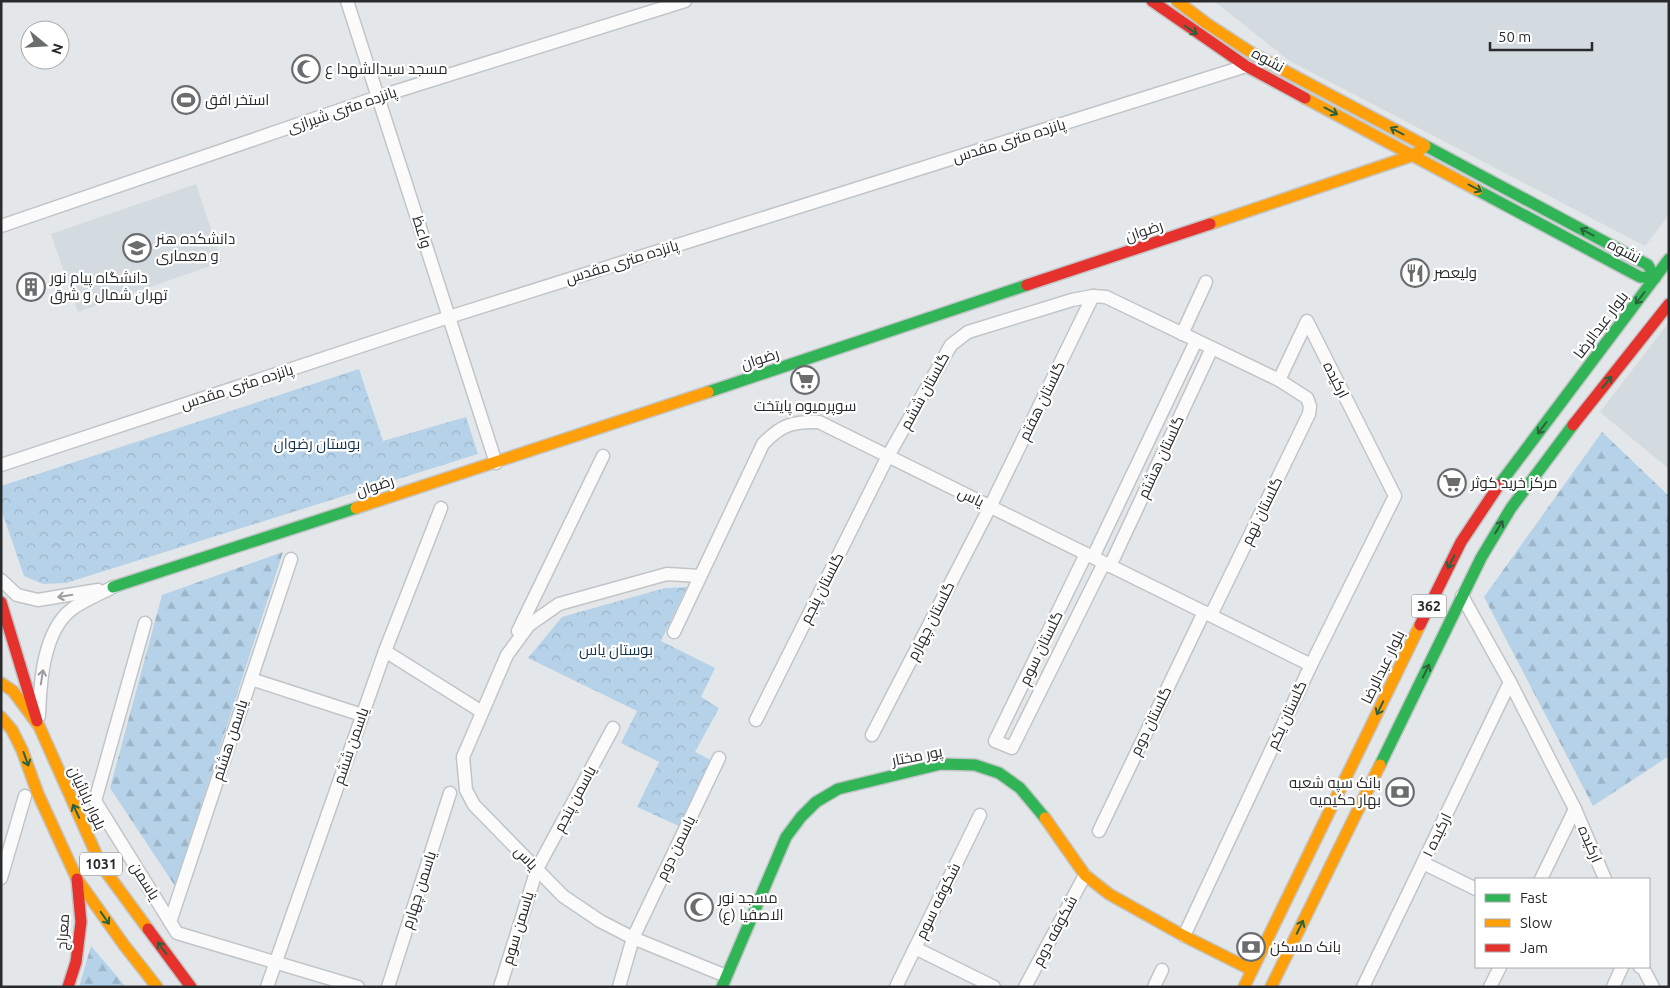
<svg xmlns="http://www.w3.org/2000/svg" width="1670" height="988" font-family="Ubuntu,Cairo,sans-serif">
<defs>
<pattern id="forest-firs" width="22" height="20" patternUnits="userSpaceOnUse" patternTransform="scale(1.25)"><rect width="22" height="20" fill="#b5d2e9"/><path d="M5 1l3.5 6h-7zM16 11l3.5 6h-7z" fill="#9cb4c8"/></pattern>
<pattern id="park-crowns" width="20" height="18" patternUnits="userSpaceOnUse" patternTransform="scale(1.25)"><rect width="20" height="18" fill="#b5d2e9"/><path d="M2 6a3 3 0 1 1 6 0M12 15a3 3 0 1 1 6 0" fill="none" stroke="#9cb4c8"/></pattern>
</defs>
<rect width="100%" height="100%" fill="#e4e7e9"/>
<g fill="#d3dbe0">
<polygon points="1214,1 1669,1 1669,215 1645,246 1288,60"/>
<polygon points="196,184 222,262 78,312 51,234"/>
<polygon points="1669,322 1669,469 1600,412"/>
</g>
<g fill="url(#forest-firs)">
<polygon points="1602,432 1669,496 1669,756 1593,806 1484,597"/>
<polygon points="283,552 175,886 110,788 162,595"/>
<polygon points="91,946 126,987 79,987"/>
</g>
<g fill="url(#park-crowns)">
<polygon points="359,369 383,441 466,417 478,454 66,583 43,584 24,576 1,509 1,486"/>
<polygon points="687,587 661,641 715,668 701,697 719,708 695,752 711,760 679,826 637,807 659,762 621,743 637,711 528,658 562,617 665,588"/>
</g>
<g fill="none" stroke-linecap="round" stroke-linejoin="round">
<defs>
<g id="street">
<polyline points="347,1 496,463"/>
<polyline points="1,226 378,97 685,1"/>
<polyline points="1182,334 1206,282"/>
<polyline points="1,465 449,317 1246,66"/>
<polyline points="1086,554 995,741 1012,748 1104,563"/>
<polyline points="1093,557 1196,341"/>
<polyline points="1110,566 1212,348"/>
<polyline points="700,576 667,574 559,604 529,625 507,655 463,757 466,790 474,805 563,896 600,921 633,938 726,976"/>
<polyline points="1,580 17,595 38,600 98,590"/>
<polyline points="1462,596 1510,682 1575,809 1605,879"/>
<polyline points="145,623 95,801 177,933 358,987"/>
<polyline points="518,631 603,456"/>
<path d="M 674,632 L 763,444 C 781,425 793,421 819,422 L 1311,665"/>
<polyline points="385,651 482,712"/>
<polyline points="251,679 362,715"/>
<path d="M 39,716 C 40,683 43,631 72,609 C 84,600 100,594 113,587"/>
<polyline points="756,720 888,456 951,345 968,332 1072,300 1093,296 1106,297 1279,380 1307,398 1310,406 1309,414 1211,615"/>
<polyline points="872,735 990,507 1093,296"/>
<polyline points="1099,831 1204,612"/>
<polyline points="1423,863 1476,889"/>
<polyline points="1,878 25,796"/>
<polyline points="1541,879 1575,809"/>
<polyline points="170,922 291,559"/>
<polyline points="1184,936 1311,665 1395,496 1307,321 1279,380"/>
<polyline points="915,948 994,987"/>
<polyline points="1640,967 1643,968 1653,987"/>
<polyline points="267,987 385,651 441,508"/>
<polyline points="388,987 450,793"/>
<polyline points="500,987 537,869 613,728"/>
<polyline points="619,987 633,938 719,758"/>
<polyline points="896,987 980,815"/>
<polyline points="1025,987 1085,875"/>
<polyline points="1154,987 1162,970"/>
<polyline points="1363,987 1510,682"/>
<polyline points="1490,987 1500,967"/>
<polyline points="1613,987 1622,967"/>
</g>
<g id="fast">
<polyline points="1422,144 1648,265 1655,278"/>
<polyline points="1477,190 1640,277 1655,278"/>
<polyline points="708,392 1027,285"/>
<polyline points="1499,485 1669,259"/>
<polyline points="113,587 356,508"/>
<polyline points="1380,765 1481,558 1511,508 1573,425"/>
<polyline points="722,987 786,837 801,817 816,802 838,789 941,764 975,765 999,773 1020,788 1045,818"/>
</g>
<g id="slow">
<polyline points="1177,1 1206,23 1255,55 1422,144"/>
<polyline points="1305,98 1477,190"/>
<polyline points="1210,224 1414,155 1425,146"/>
<polyline points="356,508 708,392"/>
<polyline points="1,683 13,691 39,726 101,865 148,929"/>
<polyline points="1,717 12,730 22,750 38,794 77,879 124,945 157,987"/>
<polyline points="1045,818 1085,875 1109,894 1184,936 1252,970"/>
<polyline points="1244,987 1420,625"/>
<polyline points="1271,987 1380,765"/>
</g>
<g id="jam">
<polyline points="1152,1 1246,66 1305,98"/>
<polyline points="1027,285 1210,224"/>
<polyline points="1573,425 1669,304"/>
<polyline points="1,602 37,721"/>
<polyline points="1420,625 1461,542 1499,485"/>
<polyline points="148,929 191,987"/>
<polyline points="68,987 76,962 81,922 77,879"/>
</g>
</defs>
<use href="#street" stroke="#c2c5c7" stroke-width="15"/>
<use href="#fast" stroke="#c2c5c7" stroke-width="14"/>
<use href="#slow" stroke="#c2c5c7" stroke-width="14"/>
<use href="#jam" stroke="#c2c5c7" stroke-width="14"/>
<use href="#street" stroke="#fbfbfc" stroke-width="12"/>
<use href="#fast" stroke="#30b455" stroke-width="11"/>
<use href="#slow" stroke="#ff9f0a" stroke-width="11"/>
<use href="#jam" stroke="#e5322d" stroke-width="11"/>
</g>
<defs><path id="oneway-shaft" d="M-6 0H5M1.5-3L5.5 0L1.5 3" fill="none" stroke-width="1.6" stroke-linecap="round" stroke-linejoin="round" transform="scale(1.25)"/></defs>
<g stroke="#2b613c">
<use href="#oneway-shaft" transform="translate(1191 30) rotate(35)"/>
<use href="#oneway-shaft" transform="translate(1331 111) rotate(28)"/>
<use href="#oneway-shaft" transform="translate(1397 131) rotate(-152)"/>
<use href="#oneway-shaft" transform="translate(1475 188) rotate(28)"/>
<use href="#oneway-shaft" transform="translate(1587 232) rotate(-152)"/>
<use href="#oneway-shaft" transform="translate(1640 298) rotate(127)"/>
<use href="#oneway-shaft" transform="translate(1607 382) rotate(-51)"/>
<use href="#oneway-shaft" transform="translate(1542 428) rotate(127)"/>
<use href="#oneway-shaft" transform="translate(1499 527) rotate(-59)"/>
<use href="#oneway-shaft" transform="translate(1451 562) rotate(118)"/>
<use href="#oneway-shaft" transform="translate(1426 671) rotate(-64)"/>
<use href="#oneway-shaft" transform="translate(1380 708) rotate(116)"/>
<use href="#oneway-shaft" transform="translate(26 759) rotate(70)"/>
<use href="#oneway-shaft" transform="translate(76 811) rotate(-115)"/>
<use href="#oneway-shaft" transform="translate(105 918) rotate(55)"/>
<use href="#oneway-shaft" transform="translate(1300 927) rotate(-64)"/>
<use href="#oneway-shaft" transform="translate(162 948) rotate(-127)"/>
</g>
<g stroke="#9c9d9e">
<use href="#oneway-shaft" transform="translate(65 596) rotate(171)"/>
<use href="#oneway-shaft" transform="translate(42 677) rotate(-81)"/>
</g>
<defs>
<symbol id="mosque-ring" viewBox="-11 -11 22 22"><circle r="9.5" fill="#fff" stroke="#6a6c6e" stroke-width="1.5"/><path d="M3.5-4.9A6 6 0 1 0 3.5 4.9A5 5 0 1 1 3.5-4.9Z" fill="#6a6c6e"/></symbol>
<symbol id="stadium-ring" viewBox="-11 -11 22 22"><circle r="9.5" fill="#fff" stroke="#6a6c6e" stroke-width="1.5"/><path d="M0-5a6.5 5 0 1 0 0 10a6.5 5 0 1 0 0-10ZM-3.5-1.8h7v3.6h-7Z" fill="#6a6c6e"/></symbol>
<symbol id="university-ring" viewBox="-11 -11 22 22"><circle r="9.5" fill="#fff" stroke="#6a6c6e" stroke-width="1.5"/><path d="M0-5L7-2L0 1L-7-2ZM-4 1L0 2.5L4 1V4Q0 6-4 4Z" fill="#6a6c6e"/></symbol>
<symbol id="restaurant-ring" viewBox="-11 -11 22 22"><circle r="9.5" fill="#fff" stroke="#6a6c6e" stroke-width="1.5"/><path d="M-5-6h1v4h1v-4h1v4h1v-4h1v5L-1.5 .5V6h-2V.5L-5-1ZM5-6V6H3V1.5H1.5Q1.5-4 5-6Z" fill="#6a6c6e"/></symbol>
<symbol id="building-ring" viewBox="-11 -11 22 22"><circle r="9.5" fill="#fff" stroke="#6a6c6e" stroke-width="1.5"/><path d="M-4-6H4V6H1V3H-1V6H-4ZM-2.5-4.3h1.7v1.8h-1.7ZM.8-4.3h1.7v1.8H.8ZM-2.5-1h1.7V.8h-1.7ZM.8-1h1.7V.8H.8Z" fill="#6a6c6e"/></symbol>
<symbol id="supermarket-ring" viewBox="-11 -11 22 22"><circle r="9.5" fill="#fff" stroke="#6a6c6e" stroke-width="1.5"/><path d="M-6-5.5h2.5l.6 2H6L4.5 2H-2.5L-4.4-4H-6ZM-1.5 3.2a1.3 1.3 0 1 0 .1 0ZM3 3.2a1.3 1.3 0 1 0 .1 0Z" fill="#6a6c6e"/></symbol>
<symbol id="bank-ring" viewBox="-11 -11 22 22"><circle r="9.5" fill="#fff" stroke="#6a6c6e" stroke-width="1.5"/><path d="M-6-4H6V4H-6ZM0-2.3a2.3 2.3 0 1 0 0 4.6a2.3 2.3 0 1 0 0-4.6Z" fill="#6a6c6e"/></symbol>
</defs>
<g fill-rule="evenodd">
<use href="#mosque-ring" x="290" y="53" width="32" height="32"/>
<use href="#stadium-ring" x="170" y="84" width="32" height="32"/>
<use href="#university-ring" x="121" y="232" width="32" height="32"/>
<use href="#restaurant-ring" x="1399" y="257" width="32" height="32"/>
<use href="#building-ring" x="15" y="271" width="32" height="32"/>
<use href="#supermarket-ring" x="789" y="364" width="32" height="32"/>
<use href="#supermarket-ring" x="1436" y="467" width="32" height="32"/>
<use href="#bank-ring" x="1384" y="776" width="32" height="32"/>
<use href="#mosque-ring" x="683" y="891" width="32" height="32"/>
<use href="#bank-ring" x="1235" y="931" width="32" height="32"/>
</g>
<g text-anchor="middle" stroke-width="4.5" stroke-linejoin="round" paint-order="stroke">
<g fill="#fff" stroke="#686a6b" stroke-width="1">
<rect x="1411.5" y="594.5" width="35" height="23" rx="4"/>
<rect x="80" y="852.5" width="42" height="23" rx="4"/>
</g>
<g font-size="14" font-weight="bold" fill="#282a2c">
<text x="1429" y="611">362</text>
<text x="101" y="869">1031</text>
</g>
<g font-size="15" fill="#282a2c" stroke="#fff">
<text transform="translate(1268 60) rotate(29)" y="5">نشوه</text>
<text transform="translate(342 110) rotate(-19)" y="5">پانزده متری شیرازی</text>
<text transform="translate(1009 141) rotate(-17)" y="5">پانزده متری مقدس</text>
<text transform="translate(1144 231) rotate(-19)" y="5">رضوان</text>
<text transform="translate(422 232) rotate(72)" y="5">واعظ</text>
<text transform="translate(1624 251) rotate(28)" y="5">نشوه</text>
<text transform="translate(622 262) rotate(-17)" y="5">پانزده متری مقدس</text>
<text transform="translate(1601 325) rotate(-53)" y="5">بلوار عبدالرضا</text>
<text transform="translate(760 359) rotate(-18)" y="5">رضوان</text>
<text transform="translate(1336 380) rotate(63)" y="5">ارکیده</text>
<text transform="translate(237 387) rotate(-18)" y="5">پانزده متری مقدس</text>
<text transform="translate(925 391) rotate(-61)" y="5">گلستان ششم</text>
<text transform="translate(1042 401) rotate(-64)" y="5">گلستان هفتم</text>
<text transform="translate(1161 457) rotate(-65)" y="5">گلستان هشتم</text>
<text transform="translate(375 486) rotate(-18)" y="5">رضوان</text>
<text transform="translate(971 497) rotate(26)" y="5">یاس</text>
<text transform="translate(1262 511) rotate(-64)" y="5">گلستان نهم</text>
<text transform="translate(822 588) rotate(-63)" y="5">گلستان پنجم</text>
<text transform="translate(931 621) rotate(-63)" y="5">گلستان چهارم</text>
<text transform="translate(1041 648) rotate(-64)" y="5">گلستان سوم</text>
<text transform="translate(1383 667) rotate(-64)" y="5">بلوار عبدالرضا</text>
<text transform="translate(1287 715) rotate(-65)" y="5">گلستان یکم</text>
<text transform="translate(1151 721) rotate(-64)" y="5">گلستان دوم</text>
<text transform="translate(230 740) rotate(-72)" y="5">یاسمن هشتم</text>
<text transform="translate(351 746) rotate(-71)" y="5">یاسمن ششم</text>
<text transform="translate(917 756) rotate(-11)" y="5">پور مختار</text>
<text transform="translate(87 798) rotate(65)" y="5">بلوار بابائیان</text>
<text transform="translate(575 799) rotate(-62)" y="5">یاسمن پنجم</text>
<text transform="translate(1437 835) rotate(-64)" y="5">ارکیده ۱</text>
<text transform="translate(1590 844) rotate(67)" y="5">ارکیده</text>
<text transform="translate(676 848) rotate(-64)" y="5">یاسمن دوم</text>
<text transform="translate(526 858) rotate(46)" y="5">یاس</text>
<text transform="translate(145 881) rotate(58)" y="5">یاسمن</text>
<text transform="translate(419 890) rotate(-72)" y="5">یاسمن چهارم</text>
<text transform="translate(938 901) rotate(-64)" y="5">شکوفه سوم</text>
<text transform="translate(518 928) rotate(-73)" y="5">یاسمن سوم</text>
<text transform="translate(1055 931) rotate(-62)" y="5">شکوفه دوم</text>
<text transform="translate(63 932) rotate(-86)" y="5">معراج</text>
</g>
<g font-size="15" fill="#282a2c" stroke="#fff" text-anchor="start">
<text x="325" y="74">مسجد سیدالشهدا ع</text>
<text x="205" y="105">استخر افق</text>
<text x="156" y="244">دانشکده هنر<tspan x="156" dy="17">و معماری</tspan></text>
<text x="1434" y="278">ولیعصر</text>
<text x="50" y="283">دانشگاه پیام نور<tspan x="50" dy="17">تهران شمال و شرق</tspan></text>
<text x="805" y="411" text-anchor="middle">سوپرمیوه پایتخت</text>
<text x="1471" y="488">مرکز خرید کوثر</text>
<text x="1381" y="788" text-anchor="end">بانک سپه شعبه<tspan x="1381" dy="17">بهار حکیمیه</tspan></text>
<text x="718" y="903">مسجد نور<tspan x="718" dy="17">الاصفیا (ع)</tspan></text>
<text x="1270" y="952">بانک مسکن</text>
</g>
<g font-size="15" fill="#12324a" stroke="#fff">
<text x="317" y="449">بوستان رضوان</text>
<text x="616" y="655">بوستان یاس</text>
</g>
</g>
<rect width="1670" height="988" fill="none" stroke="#282a2c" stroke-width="5"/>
<rect x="1475" y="878" width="175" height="90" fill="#ffffff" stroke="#a9aaab"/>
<rect x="1485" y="894" width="25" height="8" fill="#30b455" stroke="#a9aaab"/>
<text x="1520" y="903" font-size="15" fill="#282a2c">Fast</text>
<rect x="1485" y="919" width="25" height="8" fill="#ff9f0a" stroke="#a9aaab"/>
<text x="1520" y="928" font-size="15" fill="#282a2c">Slow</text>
<rect x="1485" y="944" width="25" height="8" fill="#e5322d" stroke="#a9aaab"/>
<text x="1520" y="953" font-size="15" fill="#282a2c">Jam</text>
<g transform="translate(45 45) rotate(108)"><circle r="24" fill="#ffffff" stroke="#a9aaab"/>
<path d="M0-4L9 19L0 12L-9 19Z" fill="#6a6c6e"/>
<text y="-8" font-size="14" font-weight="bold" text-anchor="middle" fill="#282a2c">N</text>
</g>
<path d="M1490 42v8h102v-8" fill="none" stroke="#282a2c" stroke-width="2.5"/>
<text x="1498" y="42" font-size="15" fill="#282a2c" stroke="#ffffff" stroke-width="4" paint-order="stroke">50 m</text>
</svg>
